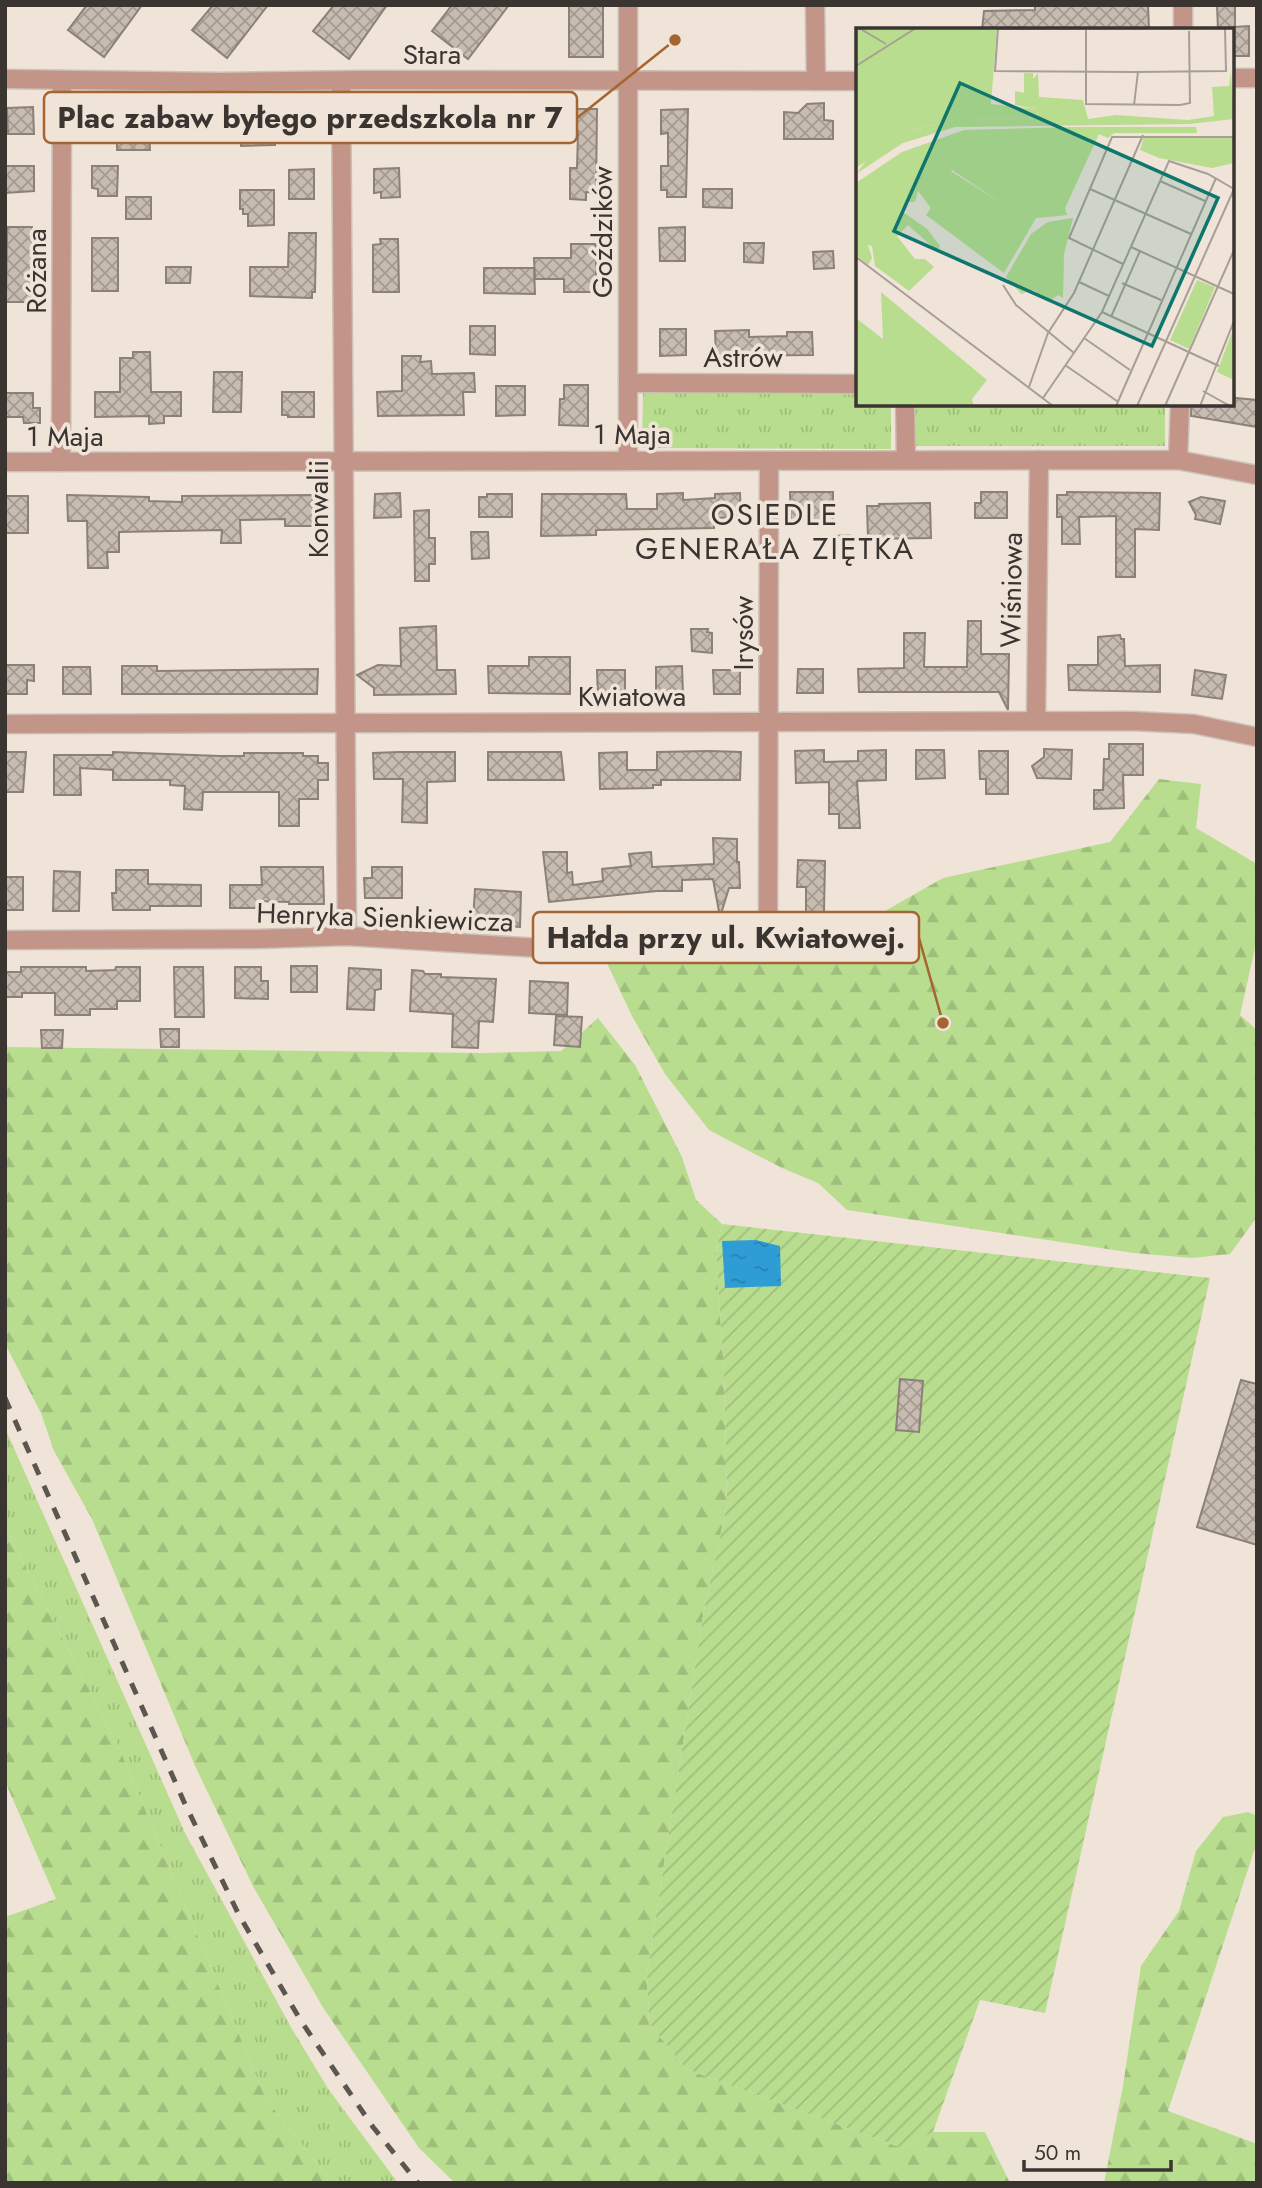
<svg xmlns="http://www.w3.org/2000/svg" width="1262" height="2188" font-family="Jost,sans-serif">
<defs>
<pattern id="grass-tufts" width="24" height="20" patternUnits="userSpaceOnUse" patternTransform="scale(1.75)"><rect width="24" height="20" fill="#b8dd8e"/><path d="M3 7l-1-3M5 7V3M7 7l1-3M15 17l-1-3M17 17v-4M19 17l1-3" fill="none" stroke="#9fbe7b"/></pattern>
<pattern id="forest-firs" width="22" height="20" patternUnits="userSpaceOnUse" patternTransform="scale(1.75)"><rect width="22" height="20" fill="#b8dd8e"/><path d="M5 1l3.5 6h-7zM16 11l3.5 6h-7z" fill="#9fbe7b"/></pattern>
<pattern id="garden-furrows" width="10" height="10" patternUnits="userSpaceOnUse" patternTransform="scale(1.75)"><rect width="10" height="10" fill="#b8dd8e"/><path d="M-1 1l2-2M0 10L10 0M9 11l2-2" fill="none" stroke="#9fbe7b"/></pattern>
<pattern id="water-ripples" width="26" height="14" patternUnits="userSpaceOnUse" patternTransform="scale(1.75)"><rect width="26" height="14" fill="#2e9dd6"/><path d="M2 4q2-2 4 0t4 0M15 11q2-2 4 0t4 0" fill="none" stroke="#2881ae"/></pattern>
<pattern id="building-cross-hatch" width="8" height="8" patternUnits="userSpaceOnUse" patternTransform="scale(1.75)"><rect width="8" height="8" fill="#c8bcb1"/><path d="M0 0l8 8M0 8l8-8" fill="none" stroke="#a39a91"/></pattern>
</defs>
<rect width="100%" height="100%" fill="#f0e4d9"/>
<g fill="url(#grass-tufts)">
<polygon points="643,392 858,393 858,404 891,404 891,449 642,448"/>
<rect x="915" y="404" width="250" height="42"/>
<polygon points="5,1428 186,1835 292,2029 329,2090 398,2183 333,2183 266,2099 121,1752 5,1527"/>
</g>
<g fill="url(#forest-firs)">
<polygon points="1159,779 1201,784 1196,828 1257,864 1257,939 1240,1015 1257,1030 1257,1217 1230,1254 1192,1258 1134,1253 847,1210 818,1183 782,1168 709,1130 665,1074 632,1016 606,961 742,948 773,934 885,911 943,878 1110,842"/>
<polygon points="598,1018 635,1065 682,1157 696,1200 722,1224 716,1253 724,1372 727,1505 704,1610 647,1973 649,2023 686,2069 902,2148 933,2132 985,2132 1010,2183 455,2183 419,2148 324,2009 254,1888 196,1768 92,1519 54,1451 41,1413 5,1344 5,1047 483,1053 561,1051"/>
<polygon points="5,1527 121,1752 266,2099 333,2183 5,2183 5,1917 56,1899 5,1781"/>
<polygon points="1248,1812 1257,1816 1257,1842 1168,2111 1257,2144 1257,2183 1104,2183 1123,2086 1141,1966 1179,1911 1196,1851 1223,1817"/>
</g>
<polygon fill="url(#garden-furrows)" points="722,1224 1210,1278 1045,2013 980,2000 933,2132 902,2148 686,2069 649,2023 647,1973 704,1610 727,1505 724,1372 716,1253"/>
<polygon fill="url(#water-ripples)" points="756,1240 780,1246 781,1286 725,1288 722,1241"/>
<g fill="url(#building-cross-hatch)" stroke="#8c8177" stroke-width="2">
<polygon points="87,5 142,5 104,57 68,30"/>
<polygon points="213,5 268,5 227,58 192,30"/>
<polygon points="334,5 387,5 349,59 313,31"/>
<polygon points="452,5 509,5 468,59 432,31"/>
<rect x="569" y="5" width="34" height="52"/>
<polygon points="1035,5 1148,5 1149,30 982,30 984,11 1035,10"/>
<polygon points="1217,5 1235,5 1235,27 1249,26 1249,56 1232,56 1232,30 1218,30"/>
<polygon points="824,103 824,120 833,121 833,139 784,139 784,112 798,113 807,104"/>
<polygon points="33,107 34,134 8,134 7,108"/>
<polygon points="571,109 597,109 596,193 586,192 586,200 570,199 570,168 577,168 578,133 571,134"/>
<polygon points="688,109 686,197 667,197 667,190 661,190 661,166 668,166 668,133 661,134 661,110"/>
<polygon points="274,123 275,145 241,146 241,124"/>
<polygon points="117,131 149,131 150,150 117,150"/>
<polygon points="5,166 34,166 34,191 5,193"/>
<polygon points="92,166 118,166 117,196 98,196 98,189 92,188"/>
<polygon points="399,168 400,197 381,198 381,192 374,193 374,169"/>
<polygon points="314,169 314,199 289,199 289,170"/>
<polygon points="703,189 732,189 732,208 703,207"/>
<polygon points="240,190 274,190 274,225 248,226 248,214 243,214 243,209 240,209"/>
<rect x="126" y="197" width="25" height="22"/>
<polygon points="7,227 32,227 33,302 6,302"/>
<polygon points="685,227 685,261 660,261 659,228"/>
<polygon points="289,233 316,233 315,292 312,292 312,298 250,296 250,267 288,267"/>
<rect x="92" y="238" width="26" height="53"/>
<polygon points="380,239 398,239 399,292 373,292 373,245 381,244"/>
<polygon points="744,243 764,243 763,263 744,262"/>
<polygon points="571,244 596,244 596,292 564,292 564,279 535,279 534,258 571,258"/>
<polygon points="833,251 834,268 814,269 813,252"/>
<polygon points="166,267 191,267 190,283 166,283"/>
<polygon points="484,268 534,268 535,294 484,293"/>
<polygon points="470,326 495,326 495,355 470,354"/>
<polygon points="660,329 686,329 686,355 660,356"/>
<polygon points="749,330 749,337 787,336 787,332 812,332 813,355 716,356 715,331"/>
<polygon points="133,352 150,352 151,392 181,392 181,416 164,416 164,423 149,424 149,416 95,417 95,392 120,392 120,358 133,358"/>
<polygon points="402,356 421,356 420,362 431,361 432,374 474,373 475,392 463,392 464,415 378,416 377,392 402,391"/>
<polygon points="214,372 242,372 241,412 213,412"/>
<polygon points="564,385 588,385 588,426 559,425 560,399 564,399"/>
<polygon points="496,386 525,386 525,415 496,416"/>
<polygon points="282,392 314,392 314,417 288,417 288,415 282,415"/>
<polygon points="5,393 33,393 33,408 40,408 40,423 24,423 23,417 5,417"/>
<polygon points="1236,398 1257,400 1257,427 1191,416 1191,404 1232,404 1232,399"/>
<polygon points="790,492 833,492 833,520 791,520"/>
<polygon points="981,492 1007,492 1007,518 975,518 975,503 981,503"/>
<polygon points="1067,492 1160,493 1159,530 1135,529 1135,577 1116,577 1116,516 1079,517 1080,544 1062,544 1062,517 1057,517 1057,495 1067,495"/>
<polygon points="400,493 401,517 374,518 375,494"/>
<polygon points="683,493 683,500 715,498 715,494 740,493 741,517 714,518 714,528 596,530 596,535 541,536 542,494 626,494 627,509 657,509 657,494"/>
<polygon points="487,494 512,494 512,517 479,517 479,497 487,497"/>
<polygon points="67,495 149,497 149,501 182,502 182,496 315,495 315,526 285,526 285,519 240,520 241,543 221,543 222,530 119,532 119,552 107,552 108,568 88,568 87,521 68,521"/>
<polygon points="5,496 28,496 28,533 6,533"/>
<polygon points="1201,497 1225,501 1220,524 1195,519 1196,515 1189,502"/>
<polygon points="930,503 931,538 868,539 867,506 879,506 879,504"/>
<polygon points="429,510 429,538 435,538 435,564 429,564 429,581 415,581 414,511"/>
<polygon points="471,532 488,532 489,558 472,559"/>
<polygon points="850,535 851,553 835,553 835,536"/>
<polygon points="968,621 981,621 981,654 1009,654 1008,710 999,692 859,692 858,669 904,668 904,633 925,633 924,667 967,667"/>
<polygon points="436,626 437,670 455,670 456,694 374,695 374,688 357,675 378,665 401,666 400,628"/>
<polygon points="691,629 708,629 707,632 712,633 712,653 692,651"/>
<polygon points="1120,635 1121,639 1124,639 1125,666 1160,665 1160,692 1069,690 1068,665 1098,665 1098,637"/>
<polygon points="529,657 570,657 570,694 489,693 488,666 529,666"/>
<polygon points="5,665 34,665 34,681 27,680 27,694 5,694"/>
<polygon points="122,666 157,666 157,671 318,669 317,694 122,694"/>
<polygon points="682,666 683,694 656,694 656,667"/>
<polygon points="63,667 90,667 91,694 63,694"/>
<polygon points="798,669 823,669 823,693 797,693"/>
<polygon points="597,670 625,670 625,696 598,696"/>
<polygon points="713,670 740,670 740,694 714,694"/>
<polygon points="1195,670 1226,675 1222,699 1192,695"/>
<polygon points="1109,744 1143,744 1143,775 1123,775 1124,808 1094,809 1094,790 1103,790 1104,759 1109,759"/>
<polygon points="1044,749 1072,750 1071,779 1037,778 1032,766 1044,757"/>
<polygon points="824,750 824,762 858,761 858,751 886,750 886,780 857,781 860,828 839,828 839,814 829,814 829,782 796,783 795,751"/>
<polygon points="916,750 944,750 945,778 916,779"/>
<polygon points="710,751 741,752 740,780 661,780 661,785 653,785 653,788 600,789 599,753 627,752 627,770 657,770 657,752"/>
<polygon points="979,751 1008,751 1008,794 986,794 986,779 980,779"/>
<polygon points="5,752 26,752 23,792 5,792"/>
<polygon points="113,752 220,756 244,756 244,753 303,753 303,756 318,756 318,763 328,763 328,780 318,780 318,799 299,799 299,826 279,826 279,792 203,792 202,810 184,809 185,786 170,785 170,780 113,780 113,770 80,768 81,795 54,795 54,755 113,755"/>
<polygon points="399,752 455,752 455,781 427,782 427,823 402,822 403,779 374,779 373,753"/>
<polygon points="488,752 561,752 564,780 488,780"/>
<polygon points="713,838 737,839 737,862 739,862 740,888 729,888 720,917 713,879 682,880 682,891 657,891 549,902 543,852 567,852 567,873 572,872 573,885 603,881 602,869 631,866 629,854 651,852 652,867 714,864"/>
<polygon points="798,860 825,861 824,912 806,912 806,887 797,887"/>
<polygon points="261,867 323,867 324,904 289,904 289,902 257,901 257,908 230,908 230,885 262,885"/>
<polygon points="372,867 402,867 402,898 365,898 364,878 372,878"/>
<polygon points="116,870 148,870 148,884 201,885 201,906 150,906 150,910 113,910 112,893 116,893"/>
<polygon points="54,871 80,872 79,911 53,911"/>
<rect x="5" y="877" width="18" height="33"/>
<polygon points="475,889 521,892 520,927 501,926 501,922 473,920"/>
<rect x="291" y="966" width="26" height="26"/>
<polygon points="21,967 86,967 86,971 115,970 116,967 140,967 140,1001 117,1001 117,1009 90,1009 90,1015 55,1015 55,993 22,993 22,997 5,997 5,972 21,972"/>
<polygon points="174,967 203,967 204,1017 175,1017"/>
<polygon points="235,967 261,967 261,981 268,981 268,999 235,998"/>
<polygon points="349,968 381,970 381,989 375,990 374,1010 347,1009"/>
<polygon points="412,970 423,971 425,974 441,974 441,977 496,979 493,1022 479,1021 478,1048 452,1047 453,1014 410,1011"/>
<polygon points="530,981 568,983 567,1015 529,1013"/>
<polygon points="556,1016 582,1017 580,1047 554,1045"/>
<polygon points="160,1029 179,1029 179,1047 161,1047"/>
<polygon points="41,1030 63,1030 62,1048 42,1048"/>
<polygon points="900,1379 923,1381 919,1432 896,1430"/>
<polygon points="1241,1380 1257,1384 1257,1545 1197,1527"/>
</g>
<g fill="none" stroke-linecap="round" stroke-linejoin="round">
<defs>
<g id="minor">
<polyline points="628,5 628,460"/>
<polyline points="815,5 816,81"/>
<polyline points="1183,30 1183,5"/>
<polyline points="1232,78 1257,78"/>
<polyline points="5,79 220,82 360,80 858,81"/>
<polyline points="341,81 347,936"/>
<polyline points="628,383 858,384"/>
<polyline points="905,404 906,460"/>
<polyline points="1178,460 1180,404"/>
<polyline points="5,462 1178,460 1257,475"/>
<polyline points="61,462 62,80"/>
<polyline points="1036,720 1039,460"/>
<polyline points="5,724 1132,721 1194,724 1257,737"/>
<polyline points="5,940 258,939 347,936 588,951 748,935 760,931 768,918 769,461"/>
</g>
</defs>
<use href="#minor" stroke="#ccc1b7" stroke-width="21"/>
<use href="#minor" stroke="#c29588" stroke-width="18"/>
<polyline stroke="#5c5651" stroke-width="5" stroke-dasharray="12 12" stroke-linecap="butt" points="5,1398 185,1804 239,1915 301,2021 373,2127 418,2183"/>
</g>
<g text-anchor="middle" stroke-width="7" stroke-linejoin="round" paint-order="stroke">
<g font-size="28" fill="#3a3531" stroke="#f0e4d9">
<text x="432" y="64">Stara</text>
<text transform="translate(602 232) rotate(-90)" y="10">Goździków</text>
<text transform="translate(36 271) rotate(-90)" y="10">Różana</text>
<text x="743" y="367">Astrów</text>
<text x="632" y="444">1 Maja</text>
<text x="65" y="446">1 Maja</text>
<text transform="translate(318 509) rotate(-90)" y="10">Konwalii</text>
<text transform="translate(1011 590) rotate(-89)" y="10">Wiśniowa</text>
<text transform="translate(743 633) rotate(-90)" y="10">Irysów</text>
<text x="632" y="706">Kwiatowa</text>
<text transform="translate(385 917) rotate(2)" y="10">Henryka Sienkiewicza</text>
</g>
<g font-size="30" letter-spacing="2" fill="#3a3531" stroke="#f0e4d9">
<text x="775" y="525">OSIEDLE<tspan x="775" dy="34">GENERAŁA ZIĘTKA</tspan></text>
</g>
</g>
<g transform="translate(856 28)">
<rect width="378" height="378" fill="#f0e4d9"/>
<path d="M 375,44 L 378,91 L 333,96 L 99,99 L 47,115 L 0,146 L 13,129 L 57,102 L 101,91 L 182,90 L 181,81 L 159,77 L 159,63 L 168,65 L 168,45 L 177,45 L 177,51 L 182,45 L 183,69 L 227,72 L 232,91 L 260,87 L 332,92 L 358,88 L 356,59 L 373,58 ZM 341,252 L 359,259 L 333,321 L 314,312 Z" fill="#b8dd8e"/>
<path d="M 0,0 L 141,0 L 135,76 L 181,81 L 182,90 L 101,91 L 57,102 L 0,140 ZM 219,99 L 340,99 L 341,105 L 258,105 L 252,110 L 243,106 L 209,180 L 211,187 L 203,188 L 180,190 L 147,176 L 96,142 L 62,163 L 59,174 L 50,174 L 47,184 L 71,201 L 84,218 L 81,223 L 52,197 L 41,208 L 59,231 L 69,231 L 78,239 L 53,263 L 19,238 L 16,218 L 12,217 L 16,230 L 12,237 L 0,227 L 0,155 L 46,124 L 108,102 ZM 288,108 L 378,110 L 378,135 L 356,140 L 303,130 L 284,122 ZM 217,190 L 208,226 L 207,270 L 202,267 L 192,274 L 178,262 L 165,266 L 150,249 L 175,206 L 192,194 ZM 25,264 L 131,352 L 116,371 L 118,378 L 0,378 L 0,290 L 27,311 Z" fill="#b8dd8e"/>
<path d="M 90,140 L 147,176 L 180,190 L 148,245 L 70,187 L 75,180 L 62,163 ZM 378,299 L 378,352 L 361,344 Z" fill="#b8dd8e"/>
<path fill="none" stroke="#a79e96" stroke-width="2" d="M 3,0 L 30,16M 142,0 L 139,43 L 280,44 L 370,43 L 369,0M 142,1 L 361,0M 230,2 L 230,76 L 324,77 L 334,75 L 333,3M 0,38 L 60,0M 278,77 L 282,44M 304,153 L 349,173M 234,161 L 335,206M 275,219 L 378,266M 0,229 L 197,378M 267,236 L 213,210 L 256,109 L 378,109M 223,254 L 253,268M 266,255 L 305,272M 147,257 L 160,277 L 218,325M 246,284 L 363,338M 255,289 L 284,223M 228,310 L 274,342M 209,337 L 261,373M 173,359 L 192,305 L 218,265 L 287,107M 347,363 L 374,378M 187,370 L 246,284 L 313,133 L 352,146 L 378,161M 260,378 L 360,150M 281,378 L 378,161M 309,378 L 378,222M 344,378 L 378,293"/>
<path fill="#0f766e" fill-opacity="0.15" stroke="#0f766e" stroke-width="3.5" d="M 104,55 L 362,170 L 296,318 L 38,203 Z"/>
<rect width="378" height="378" fill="none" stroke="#3a3531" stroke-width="3.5"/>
</g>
<path fill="none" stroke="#a66430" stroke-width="2.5" d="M675 40L577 118M943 1023L919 938"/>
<g fill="#a66430" stroke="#f0e4d9" stroke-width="2.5">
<circle cx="675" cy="40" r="7"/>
<circle cx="943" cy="1023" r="7"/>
</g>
<g fill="#f0e4d9" stroke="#a66430" stroke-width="2.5">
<rect x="44" y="92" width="533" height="51" rx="7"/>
<rect x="533" y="912" width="386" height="51" rx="7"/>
</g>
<g font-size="30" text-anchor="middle" font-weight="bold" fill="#3a3531">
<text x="310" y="128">Plac zabaw byłego przedszkola nr 7</text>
<text x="726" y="948">Hałda przy ul. Kwiatowej.</text>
</g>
<rect width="1262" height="2188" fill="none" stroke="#3a3531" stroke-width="14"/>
<path d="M1024 2160v10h147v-10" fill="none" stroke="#3a3531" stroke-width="3.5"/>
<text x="1034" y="2160" font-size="21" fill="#3a3531" stroke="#f0e4d9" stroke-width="5" paint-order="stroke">50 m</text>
</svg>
